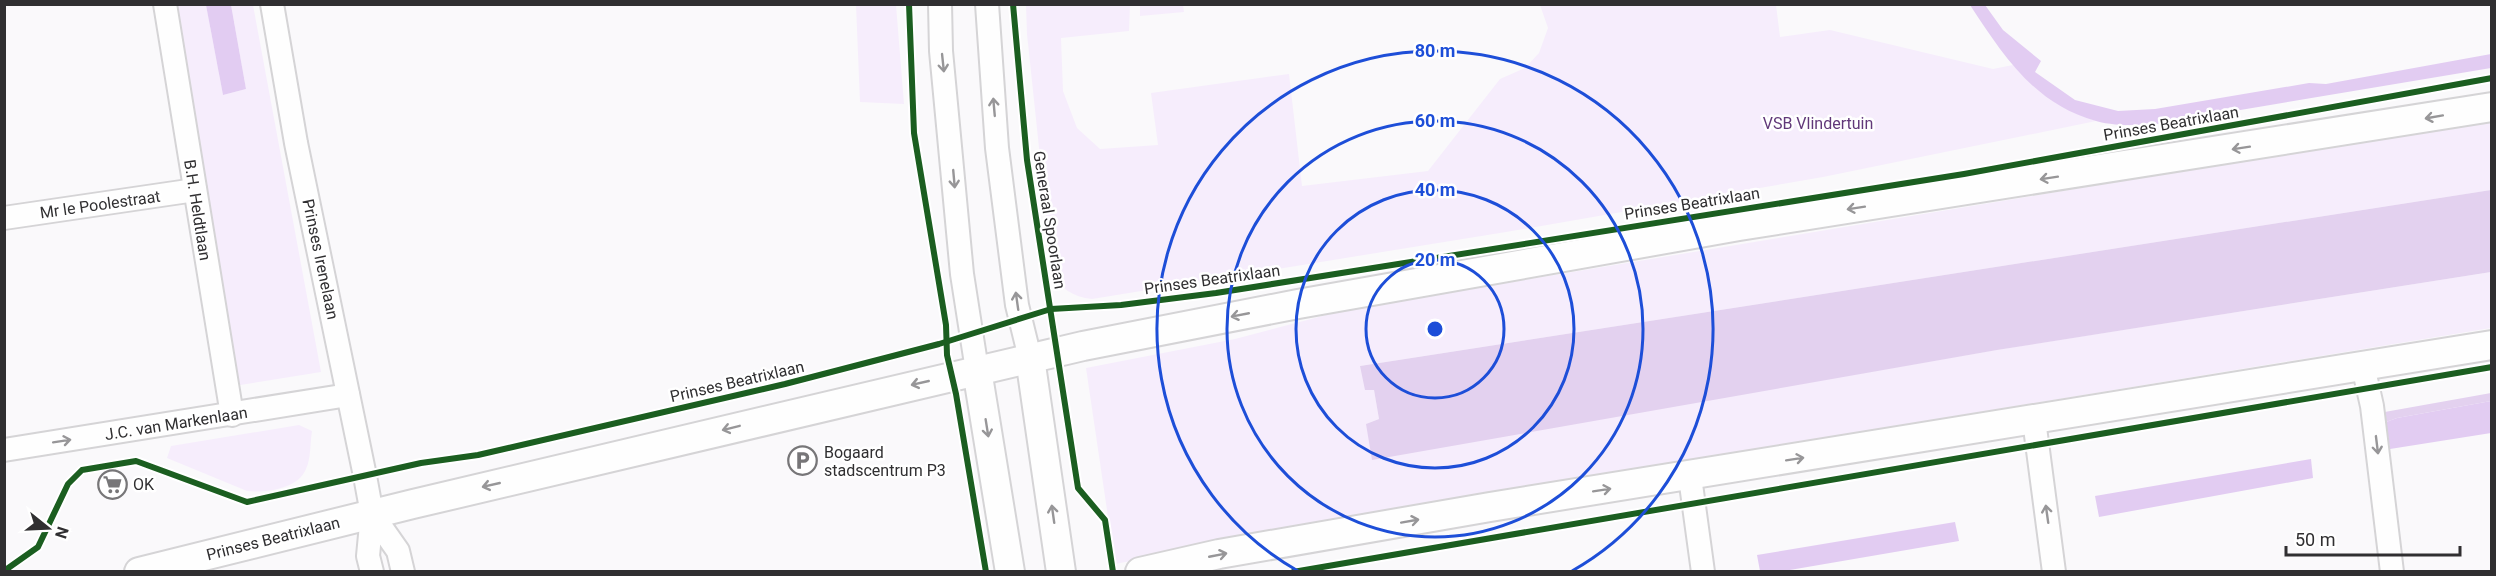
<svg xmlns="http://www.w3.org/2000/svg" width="2496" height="576" font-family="Roboto,sans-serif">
<rect width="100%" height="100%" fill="#faf9fb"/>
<g fill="#f6edfc">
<polygon points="174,5 206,5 223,95 246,89 231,5 253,5 321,372 234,386"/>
<polygon points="856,5 896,5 904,104 860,102"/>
<path d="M 1026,5 L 1130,5 L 1129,31 L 1061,38 L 1063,91 L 1077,128 L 1100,149 L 1158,145 L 1151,93 L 1289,74 L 1302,186 L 1428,171 L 1500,79 L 1525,68 L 1539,53 L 1548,28 L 1540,5 L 1776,5 L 1780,37 L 1830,30 L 1993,69 L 2013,65 C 2041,96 2057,107 2096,121 L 1823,177 L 1506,232 L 1092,299 C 1073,297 1059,288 1052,271 L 1027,34 Z"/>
<polygon points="1140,5 1183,5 1184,12 1140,16"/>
<polygon points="2491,120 2491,190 1360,366 1374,390 1379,419 1366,424 1512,434 1996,350 2491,272 2491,328 1700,458 1381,513 1115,564 1086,368 1235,339 1349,309"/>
<path d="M 299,425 L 312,431 C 310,443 311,459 306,469 C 298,489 266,493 247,491 L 167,458 L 171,446 Z"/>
</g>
<g fill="#e3d1ef">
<polygon points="2491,190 2491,272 1997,350 1372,460 1366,424 1379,419 1374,390 1365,390 1360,366"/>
<polygon points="2491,393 2491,401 2397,418 2386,422 2388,433 2382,433 2379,413"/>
</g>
<g fill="#e2ccf2">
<polygon points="206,5 231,5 246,89 223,95"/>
<path d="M 1970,5 L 1985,5 L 2003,30 L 2041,61 L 2035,72 L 2075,100 L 2118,111 L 2155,109 L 2309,83 L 2326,84 L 2491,54 L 2491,68 L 2151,125 C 2133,125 2113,126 2096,121 C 2034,104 2003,55 1970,5 Z"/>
<polygon points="2491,401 2491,433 2390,449 2386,422 2397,418"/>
<polygon points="2311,459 2313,478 2099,517 2095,496"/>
<polygon points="1955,522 1959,541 1784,571 1760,571 1757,555"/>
</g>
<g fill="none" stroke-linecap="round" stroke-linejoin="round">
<defs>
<g id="minor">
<polyline points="165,4 232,415"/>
<polyline points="272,4 296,143 365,476 372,514 368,556 372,572"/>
<polyline points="940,4 941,51 962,274 977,370"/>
<polyline points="987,4 997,148 1017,305 1030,358"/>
<polyline points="4,218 195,190"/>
<polyline points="2363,366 2372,406 2392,572"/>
<polyline points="2034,420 2054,572"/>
<polyline points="4,450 348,395"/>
<polyline points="1690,477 1703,572"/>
<polyline points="372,514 398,551 403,572"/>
</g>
<g id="major">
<polyline points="1030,358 1061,572"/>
<polyline points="977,370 1010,572"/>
<polyline points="139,572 413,504 1083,346 1298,304 1739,226 2492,107"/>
<polyline points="1140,572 1219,554 1490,507 2492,345"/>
</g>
</defs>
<use href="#minor" stroke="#d5d4d6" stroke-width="26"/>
<use href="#major" stroke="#d5d4d6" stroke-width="32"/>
<use href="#minor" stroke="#fefefe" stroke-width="22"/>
<use href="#major" stroke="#fefefe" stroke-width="28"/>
<defs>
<g id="cycleway">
<polyline points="909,4 914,133 946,325 947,355 956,394 986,572"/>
<polyline points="1013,4 1027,160 1078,488 1105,520 1113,572"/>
<polyline points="4,571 38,547 68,484 82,470 136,461 247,502 421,463 478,455 785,384 939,344 1051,309 1121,305 1216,293 1964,174 2492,78"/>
<polyline points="1293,572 2492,367"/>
</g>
</defs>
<use href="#cycleway" stroke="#fff" stroke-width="10"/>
<use href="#cycleway" stroke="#1b5e20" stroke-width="6"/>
</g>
<defs><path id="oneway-shaft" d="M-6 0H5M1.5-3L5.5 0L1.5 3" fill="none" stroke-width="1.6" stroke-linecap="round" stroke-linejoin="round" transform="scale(1.5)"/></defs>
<g stroke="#979698">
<use href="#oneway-shaft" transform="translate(943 63) rotate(84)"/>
<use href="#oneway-shaft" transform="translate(994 107) rotate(-95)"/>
<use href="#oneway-shaft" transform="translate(2434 117) rotate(170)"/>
<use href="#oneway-shaft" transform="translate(2241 148) rotate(171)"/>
<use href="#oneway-shaft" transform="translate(2049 178) rotate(171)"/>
<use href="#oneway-shaft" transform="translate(954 179) rotate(85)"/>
<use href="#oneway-shaft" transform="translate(1856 208) rotate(171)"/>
<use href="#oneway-shaft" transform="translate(1017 301) rotate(-98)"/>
<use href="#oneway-shaft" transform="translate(1240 315) rotate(169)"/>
<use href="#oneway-shaft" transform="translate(920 383) rotate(167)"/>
<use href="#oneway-shaft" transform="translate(731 428) rotate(166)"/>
<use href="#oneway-shaft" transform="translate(987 428) rotate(81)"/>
<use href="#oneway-shaft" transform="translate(62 441) rotate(-9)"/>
<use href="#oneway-shaft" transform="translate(2377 445) rotate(83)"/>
<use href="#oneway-shaft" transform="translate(1795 459) rotate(-9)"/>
<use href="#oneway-shaft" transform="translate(491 485) rotate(167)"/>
<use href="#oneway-shaft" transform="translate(1602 490) rotate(-9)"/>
<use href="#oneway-shaft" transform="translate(1053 514) rotate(-98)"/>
<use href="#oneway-shaft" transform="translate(2047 514) rotate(-98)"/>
<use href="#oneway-shaft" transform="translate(1410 521) rotate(-10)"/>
<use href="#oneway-shaft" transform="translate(1218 555) rotate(-11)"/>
</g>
<g fill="none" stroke="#1d4ed8" stroke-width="3">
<circle cx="1435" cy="329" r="69"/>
<circle cx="1435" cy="329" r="139"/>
<circle cx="1435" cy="329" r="208"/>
<path d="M1298 571A278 278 0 1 1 1572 571"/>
</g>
<defs>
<symbol id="parking-ring" viewBox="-11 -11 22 22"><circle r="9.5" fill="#fff" stroke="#777678" stroke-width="1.5"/><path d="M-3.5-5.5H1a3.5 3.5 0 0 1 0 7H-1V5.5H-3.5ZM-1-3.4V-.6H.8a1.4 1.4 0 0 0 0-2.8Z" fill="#777678"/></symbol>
<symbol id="supermarket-ring" viewBox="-11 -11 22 22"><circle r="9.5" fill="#fff" stroke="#777678" stroke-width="1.5"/><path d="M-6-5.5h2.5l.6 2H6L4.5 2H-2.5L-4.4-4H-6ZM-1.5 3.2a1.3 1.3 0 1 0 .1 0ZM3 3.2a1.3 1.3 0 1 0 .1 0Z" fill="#777678"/></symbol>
</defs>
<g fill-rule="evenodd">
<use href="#parking-ring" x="786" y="444" width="33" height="33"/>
<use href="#supermarket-ring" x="96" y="468" width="33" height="33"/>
</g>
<g text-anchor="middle" stroke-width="5" stroke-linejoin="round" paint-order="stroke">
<g font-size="16" fill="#613879" stroke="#fff">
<text x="1818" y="129">VSB Vlindertuin</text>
</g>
<g font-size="16" fill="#302f31" stroke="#fff">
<text transform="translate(2171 123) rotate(-10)" y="6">Prinses Beatrixlaan</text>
<text transform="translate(1692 203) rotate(-9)" y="6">Prinses Beatrixlaan</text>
<text transform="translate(100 204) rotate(-8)" y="6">Mr le Poolestraat</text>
<text transform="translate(198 210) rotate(81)" y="6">B.H. Heldtlaan</text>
<text transform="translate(1050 220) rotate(81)" y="6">Generaal Spoorlaan</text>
<text transform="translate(321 259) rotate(78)" y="6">Prinses Irenelaan</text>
<text transform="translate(1212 279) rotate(-8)" y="6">Prinses Beatrixlaan</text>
<text transform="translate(737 381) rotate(-13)" y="6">Prinses Beatrixlaan</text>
<text transform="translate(176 423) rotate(-9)" y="6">J.C. van Markenlaan</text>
<text transform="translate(273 538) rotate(-14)" y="6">Prinses Beatrixlaan</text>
</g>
<g font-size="16" fill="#302f31" stroke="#fff" text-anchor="start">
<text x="824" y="458">Bogaard<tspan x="824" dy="18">stadscentrum P3</tspan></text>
<text x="133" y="490">OK</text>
</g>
</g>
<circle cx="1435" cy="329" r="9" fill="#1d4ed8" stroke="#fff" stroke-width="3"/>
<g font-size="18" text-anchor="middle" font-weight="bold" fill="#1d4ed8" stroke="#fff" stroke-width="5" stroke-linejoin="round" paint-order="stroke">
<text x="1435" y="57">80 m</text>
<text x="1435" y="127">60 m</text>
<text x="1435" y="196">40 m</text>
<text x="1435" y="266">20 m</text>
</g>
<rect width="2496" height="576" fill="none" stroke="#302f31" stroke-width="12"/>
<g transform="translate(48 528) rotate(108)" stroke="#ffffff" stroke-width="4.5" paint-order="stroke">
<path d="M0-4.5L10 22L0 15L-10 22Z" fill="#302f31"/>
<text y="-9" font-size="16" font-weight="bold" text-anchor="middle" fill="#302f31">N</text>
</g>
<path d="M2286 546v9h174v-9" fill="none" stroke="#302f31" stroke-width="3"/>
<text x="2295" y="546" font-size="18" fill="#302f31" stroke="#ffffff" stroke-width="4.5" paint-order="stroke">50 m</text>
</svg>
